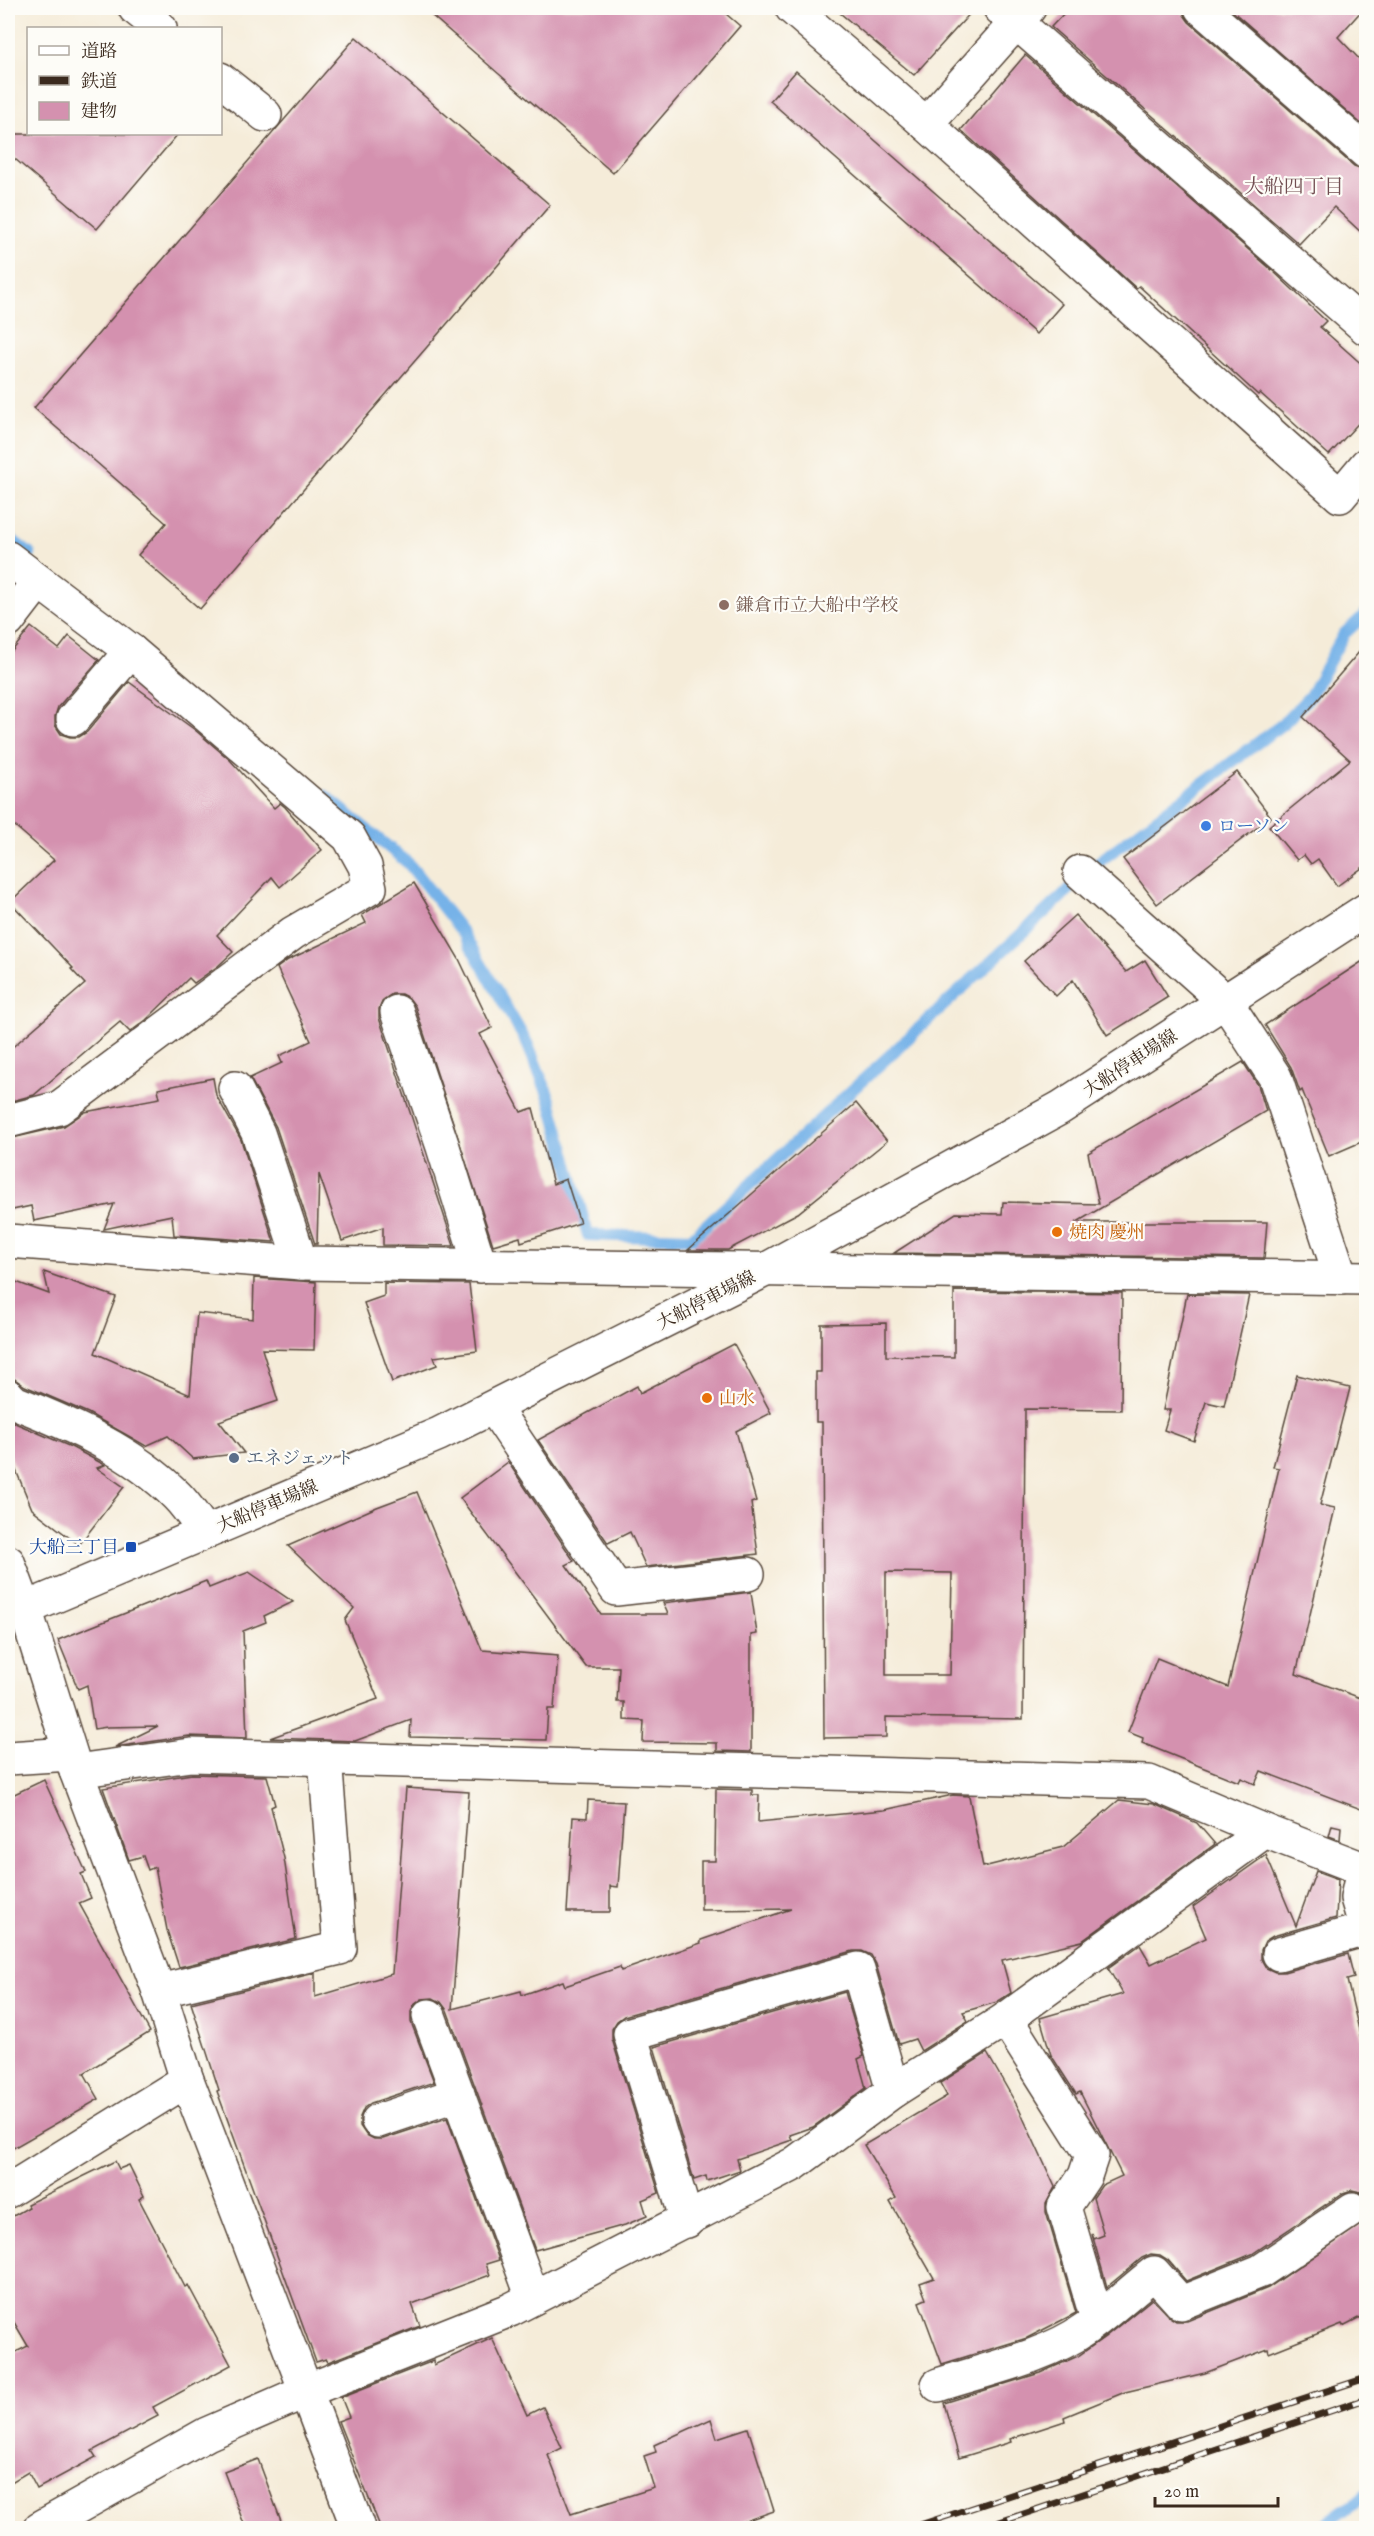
<svg xmlns="http://www.w3.org/2000/svg" width="1374" height="2536" font-family="'IM FELL English','Noto Serif JP',serif">
<rect width="100%" height="100%" fill="#fdfcf7"/>
<filter id="ink" filterUnits="userSpaceOnUse"><feTurbulence type="fractalNoise" baseFrequency=".0167" numOctaves="2"/><feDisplacementMap in="SourceGraphic" scale="12" xChannelSelector="R" yChannelSelector="G"/><feConvolveMatrix kernelMatrix="1 2 1 2 8 2 1 2 1" color-interpolation-filters="sRGB"/></filter>
<filter id="wash" filterUnits="userSpaceOnUse"><feTurbulence type="fractalNoise" baseFrequency=".008" numOctaves="4" result="noise"/><feDisplacementMap in="SourceGraphic" scale="24" xChannelSelector="R" yChannelSelector="G"/><feGaussianBlur stdDeviation="1.35" result="paint"/><feColorMatrix in="noise" values="0 0 0 0 0 0 0 0 0 0 0 0 0 0 0 0 0 1.4 0 .05"/><feComposite in="paint" operator="in"/></filter>
<g filter="url(#wash)">
<rect width="100%" height="100%" fill="#f5ecd9"/>
<g fill="none" stroke-linecap="round" stroke-linejoin="round">
<g stroke="#76b2e8" stroke-width="12">
<polyline points="8,537 30,554"/>
<polyline points="324,795 408,863 463,933 527,1043 549,1097 588,1235 692,1238 1100,861 1284,723 1310,696 1344,634 1366,614"/>
<polyline points="1320,2528 1366,2494"/>
</g>
</g>
<g id="blocks">
<g fill="#d491af" fill-rule="evenodd">
<polygon points="423,8 719,8 740,26 613,173"/>
<polygon points="834,8 975,8 914,75"/>
<polygon points="1069,8 1183,8 1184,15 1189,22 1354,166 1366,170 1366,237 1334,207 1299,244 1051,27"/>
<polygon points="1229,8 1364,8 1338,37 1366,66 1366,128"/>
<polygon points="356,37 550,205 200,609 138,555 166,523 34,408"/>
<polygon points="1025,55 1273,271 1326,321 1320,327 1366,368 1366,415 1329,455 1260,393 1258,395 1139,286 1136,288 961,130"/>
<polygon points="796,71 1062,304 1036,334 770,101"/>
<polygon points="8,134 178,134 97,229 8,153"/>
<polygon points="31,627 59,649 69,636 99,660 58,707 55,716 55,725 61,734 70,737 79,737 87,732 129,682 195,730 230,760 274,808 280,803 285,807 322,850 280,887 272,877 217,935 233,952 218,966 194,983 189,978 146,1020 130,1032 120,1022 34,1095 8,1102 8,1051 85,984 71,969 73,968 10,902 54,860 8,820 8,656"/>
<polygon points="1366,644 1366,865 1337,886 1318,859 1311,864 1304,855 1297,860 1269,826 1350,760 1303,717"/>
<polygon points="1237,772 1271,817 1157,904 1123,859"/>
<polygon points="414,883 459,959 492,1028 480,1034 521,1112 533,1108 553,1184 566,1179 580,1223 521,1242 520,1237 493,1245 415,1006 409,998 401,994 392,994 383,1000 379,1009 379,1018 454,1246 383,1245 383,1227 342,1241 319,1174 317,1244 315,1244 276,1127 250,1078 282,1063 279,1056 311,1041 277,968 288,960 366,923 362,915"/>
<polygon points="1075,915 1126,972 1145,960 1168,997 1107,1035 1073,980 1056,996 1024,961"/>
<polygon points="1366,959 1366,1140 1329,1156 1302,1090 1300,1092 1291,1067 1265,1025"/>
<polygon points="1243,1062 1258,1085 1266,1111 1077,1222 1267,1222 1264,1258 894,1253 956,1213 1002,1214 1003,1202 1099,1204 1088,1153"/>
<polygon points="213,1078 216,1095 241,1140 274,1242 174,1235 172,1215 104,1229 114,1204 34,1221 31,1206 8,1211 8,1139 64,1126 85,1112 160,1098 158,1089"/>
<polygon points="856,1103 887,1141 798,1213 728,1250 688,1250"/>
<polygon points="44,1272 116,1297 95,1353 190,1395 197,1313 253,1319 254,1278 316,1282 314,1350 262,1349 278,1401 219,1421 244,1453 193,1459 168,1436 146,1446 88,1413 25,1386 13,1378 8,1378 8,1279 49,1294"/>
<polygon points="384,1283 469,1284 477,1351 434,1357 437,1365 392,1382 364,1303 384,1296"/>
<path d="M 954,1291 L 1122,1293 L 1121,1410 L 1025,1409 L 1023,1719 L 886,1717 L 886,1737 L 824,1738 L 822,1422 L 816,1422 L 816,1372 L 821,1372 L 821,1324 L 886,1323 L 886,1356 L 954,1357 ZM 886,1572 L 952,1573 L 950,1675 L 886,1675 Z"/>
<polygon points="1187,1294 1249,1295 1224,1406 1206,1402 1194,1441 1164,1430 1170,1410 1163,1410"/>
<polygon points="734,1344 771,1413 736,1431 756,1501 751,1503 758,1554 646,1567 630,1532 608,1543 538,1440 637,1386 640,1393"/>
<polygon points="1297,1375 1350,1388 1320,1505 1335,1508 1296,1674 1366,1700 1366,1811 1261,1771 1255,1784 1241,1778 1239,1782 1142,1743 1143,1738 1128,1732 1157,1658 1228,1687 1279,1468 1273,1467"/>
<polygon points="8,1420 71,1447 105,1465 97,1468 124,1487 79,1545 32,1509 8,1451"/>
<polygon points="508,1462 574,1561 566,1565 601,1614 668,1614 663,1603 751,1592 757,1634 751,1635 751,1752 717,1751 717,1743 643,1742 644,1721 624,1720 624,1702 617,1702 619,1667 586,1667 460,1498"/>
<polygon points="417,1492 482,1650 558,1656 554,1709 548,1709 546,1740 410,1737 411,1720 355,1741 270,1738 378,1699 345,1620 354,1608 288,1546 377,1507"/>
<polygon points="249,1572 293,1602 264,1616 266,1622 243,1631 247,1738 189,1736 115,1747 158,1726 107,1727 94,1729 87,1685 78,1689 58,1640 206,1581 209,1588"/>
<polygon points="192,1774 267,1776 275,1805 271,1807 284,1858 296,1939 179,1967 167,1930 155,1867 148,1870 143,1856 129,1860 103,1788"/>
<polygon points="44,1780 86,1872 81,1874 91,1898 79,1903 150,2032 84,2073 99,2099 8,2151 8,1797"/>
<polygon points="406,1788 469,1792 452,2009 521,1991 522,1995 563,1981 565,1986 620,1967 621,1971 701,1943 701,1940 791,1909 701,1910 701,1861 715,1861 716,1789 752,1790 752,1795 759,1795 758,1822 884,1810 953,1795 969,1796 983,1867 1063,1847 1119,1800 1154,1804 1197,1823 1215,1844 1082,1941 1002,1960 1011,1993 997,2002 963,2012 968,2021 921,2051 915,2039 899,2044 876,1964 871,1955 862,1951 853,1951 624,2016 617,2021 612,2029 612,2039 659,2193 642,2200 647,2216 625,2225 535,2250 447,2010 441,2002 433,1998 422,1999 414,2005 411,2012 411,2022 434,2082 371,2103 364,2108 360,2117 360,2126 366,2135 374,2139 383,2139 447,2118 499,2260 486,2264 490,2275 412,2304 420,2326 328,2362 326,2359 316,2362 217,2091 219,2090 191,2003 315,1973 315,1997 392,1974"/>
<polygon points="588,1800 624,1802 618,1887 610,1886 610,1912 567,1912 573,1817 587,1818"/>
<polygon points="1332,1825 1341,1827 1340,1840 1329,1836"/>
<polygon points="1266,1855 1296,1926 1316,1871 1338,1879 1336,1918 1273,1936 1265,1941 1261,1950 1261,1959 1266,1968 1275,1972 1284,1972 1348,1954 1354,1978 1347,1980 1366,2059 1366,2197 1361,2192 1352,2190 1343,2193 1252,2254 1186,2281 1168,2260 1160,2255 1151,2254 1142,2258 1107,2287 1092,2234 1094,2239 1104,2235 1093,2198 1102,2185 1122,2176 1080,2092 1076,2094 1051,2055 1040,2018 1123,1994 1108,1968 1140,1945 1151,1964 1206,1938 1193,1907"/>
<polygon points="845,1992 864,2056 858,2059 866,2088 813,2127 790,2135 792,2140 737,2159 740,2170 707,2181 706,2176 694,2180 654,2047"/>
<polygon points="987,2053 1019,2109 1055,2187 1046,2204 1046,2212 1076,2313 1027,2338 942,2364 919,2302 926,2299 920,2283 934,2278 890,2202 896,2198 864,2145 947,2096 940,2083"/>
<polygon points="115,2161 119,2169 129,2165 144,2196 139,2199 185,2287 188,2285 231,2365 153,2407 158,2416 92,2451 96,2457 37,2489 28,2472 8,2484 8,2356 28,2346 8,2312 8,2219 29,2207 27,2204"/>
<polygon points="1366,2221 1366,2314 1343,2326 1342,2324 1269,2353 1268,2349 1205,2373 1125,2392 1064,2417 1065,2421 1010,2439 1011,2442 959,2458 944,2403 1040,2373 1078,2356 1105,2337 1152,2299 1168,2316 1176,2321 1187,2321 1268,2288"/>
<polygon points="492,2338 527,2415 543,2407 562,2448 548,2455 571,2514 654,2488 644,2456 656,2452 654,2445 711,2419 717,2438 748,2428 774,2511 722,2529 381,2529 338,2421 349,2417 341,2397 433,2361 434,2365"/>
<polygon points="258,2459 284,2529 246,2529 224,2472"/>
</g>
</g>
</g>
<g filter="url(#ink)">
<use href="#blocks" fill-opacity="0" stroke="#57473a" stroke-width="1.5"/>
<g fill="none" stroke-linecap="round" stroke-linejoin="round">
<defs>
<g id="minor">
<polyline points="135,8 160,28"/>
<polyline points="792,8 926,124 1340,496 1366,465"/>
<polyline points="1000,8 1366,328"/>
<polyline points="1201,8 1366,152"/>
<polyline points="220,79 265,115"/>
<polyline points="926,124 1029,8"/>
<polyline points="8,558 131,651 349,837 365,866 370,888 293,933 59,1108 8,1121"/>
<polyline points="8,621 38,582"/>
<polyline points="73,719 131,651"/>
<polyline points="1080,872 1226,1002 1275,1077 1341,1278"/>
<polyline points="397,1012 443,1147 480,1266"/>
<polyline points="235,1088 258,1133 301,1263"/>
<polyline points="8,1241 301,1263 1366,1278"/>
<path d="M 8,1396 L 14,1402 C 72,1425 132,1451 177,1496 C 187,1506 196,1520 205,1532"/>
<polyline points="494,1408 616,1589 748,1574"/>
<polyline points="8,1562 25,1608 76,1771 159,1991 187,2080 306,2391 510,2310 794,2164 893,2091 1006,2019 1265,1831 1366,1870"/>
<polyline points="8,1758 70,1754"/>
<polyline points="76,1771 191,1755 1149,1782 1265,1831"/>
<polyline points="1363,1869 1357,1898 1366,1928"/>
<polyline points="1279,1954 1366,1929"/>
<polyline points="159,1991 340,1948 325,1758"/>
<polyline points="429,2016 533,2298"/>
<polyline points="1006,2019 1092,2155 1085,2176 1064,2207 1097,2319"/>
<polyline points="378,2121 458,2094"/>
<polyline points="8,2191 187,2080"/>
<polyline points="687,2221 630,2034 858,1969 893,2091"/>
<path d="M 938,2385 C 984,2370 1046,2357 1085,2329 C 1109,2312 1131,2291 1154,2273 L 1181,2303 L 1261,2271 L 1353,2209"/>
<polyline points="40,2528 207,2434 306,2391 358,2528"/>
</g>
<polyline id="major" points="8,1616 439,1434 767,1269 1060,1108 1366,910"/>
</defs>
<use href="#minor" stroke="#57473a" stroke-width="36"/>
<use href="#major" stroke="#57473a" stroke-width="36"/>
<use href="#minor" stroke="#fff" stroke-width="33"/>
<use href="#major" stroke="#fff" stroke-width="33"/>
<defs>
<g id="rail">
<polyline points="911,2528 1366,2378"/>
<polyline points="982,2528 1366,2399"/>
</g>
</defs>
<use href="#rail" stroke="#3b2a1e" stroke-width="7"/>
<use href="#rail" stroke="#fdfcf7" stroke-width="4.5" stroke-dasharray="14" stroke-linecap="butt"/>
</g>
</g>
<circle fill="#8d6e63" stroke="#fdfcf7" stroke-width="2" cx="724" cy="605" r="6"/>
<circle fill="#3f7fe0" stroke="#fdfcf7" stroke-width="2" cx="1206" cy="826" r="6"/>
<g fill="#e8710a" stroke="#fdfcf7" stroke-width="2">
<circle cx="1057" cy="1232" r="6"/>
<circle cx="707" cy="1398" r="6"/>
</g>
<circle fill="#5c6f8a" stroke="#fdfcf7" stroke-width="2" cx="234" cy="1458" r="6"/>
<rect fill="#1a4fb4" stroke="#fdfcf7" stroke-width="2" x="125" y="1541" width="12" height="12" rx="3"/>
<g text-anchor="middle" stroke-width="4.5" stroke-linejoin="round" paint-order="stroke">
<g font-size="18" fill="#785e54" stroke="#fdfcf7" text-anchor="start">
<text x="736" y="611">鎌倉市立大船中学校</text>
</g>
<g font-size="18" fill="#366cbe" stroke="#fdfcf7" text-anchor="start">
<text x="1218" y="832">ローソン</text>
</g>
<g font-size="18" fill="#3b2a1e" stroke="#fdfcf7">
<text transform="translate(1130 1063) rotate(-33)" y="6">大船停車場線</text>
<text transform="translate(706 1300) rotate(-27)" y="6">大船停車場線</text>
<text transform="translate(267 1506) rotate(-23)" y="6">大船停車場線</text>
</g>
<g font-size="18" fill="#c56008" stroke="#fdfcf7" text-anchor="start">
<text x="1069" y="1238">焼肉 慶州</text>
<text x="719" y="1404">山水</text>
</g>
<g font-size="18" fill="#4e5e75" stroke="#fdfcf7" text-anchor="start">
<text x="246" y="1464">エネジェット</text>
</g>
<g font-size="18" fill="#164399" stroke="#fdfcf7" text-anchor="end">
<text x="119" y="1553">大船三丁目</text>
</g>
<g font-size="20" fill="#714e51" stroke="#fdfcf7">
<text x="1294" y="193">大船四丁目</text>
</g>
</g>
<rect width="1374" height="2536" fill="none" stroke="#fdfcf7" stroke-width="30"/>
<rect x="27" y="27" width="195" height="108" fill="#fdfcf7" stroke="#afa8a0" stroke-width="1.5"/>
<rect x="39" y="46" width="30" height="9" fill="#ffffff" stroke="#afa8a0" stroke-width="1.5"/>
<text x="81" y="57" font-size="18" fill="#3b2a1e">道路</text>
<rect x="39" y="76" width="30" height="9" fill="#3b2a1e" stroke="#afa8a0" stroke-width="1.5"/>
<text x="81" y="87" font-size="18" fill="#3b2a1e">鉄道</text>
<rect x="39" y="102" width="30" height="18" fill="#d491af" stroke="#afa8a0" stroke-width="1.5"/>
<text x="81" y="117" font-size="18" fill="#3b2a1e">建物</text>
<path d="M1155 2497v9h123v-9" fill="none" stroke="#3b2a1e" stroke-width="3"/>
<text x="1164" y="2497" font-size="18" fill="#3b2a1e" stroke="#fdfcf7" stroke-width="4.5" paint-order="stroke">20 m</text>
</svg>
